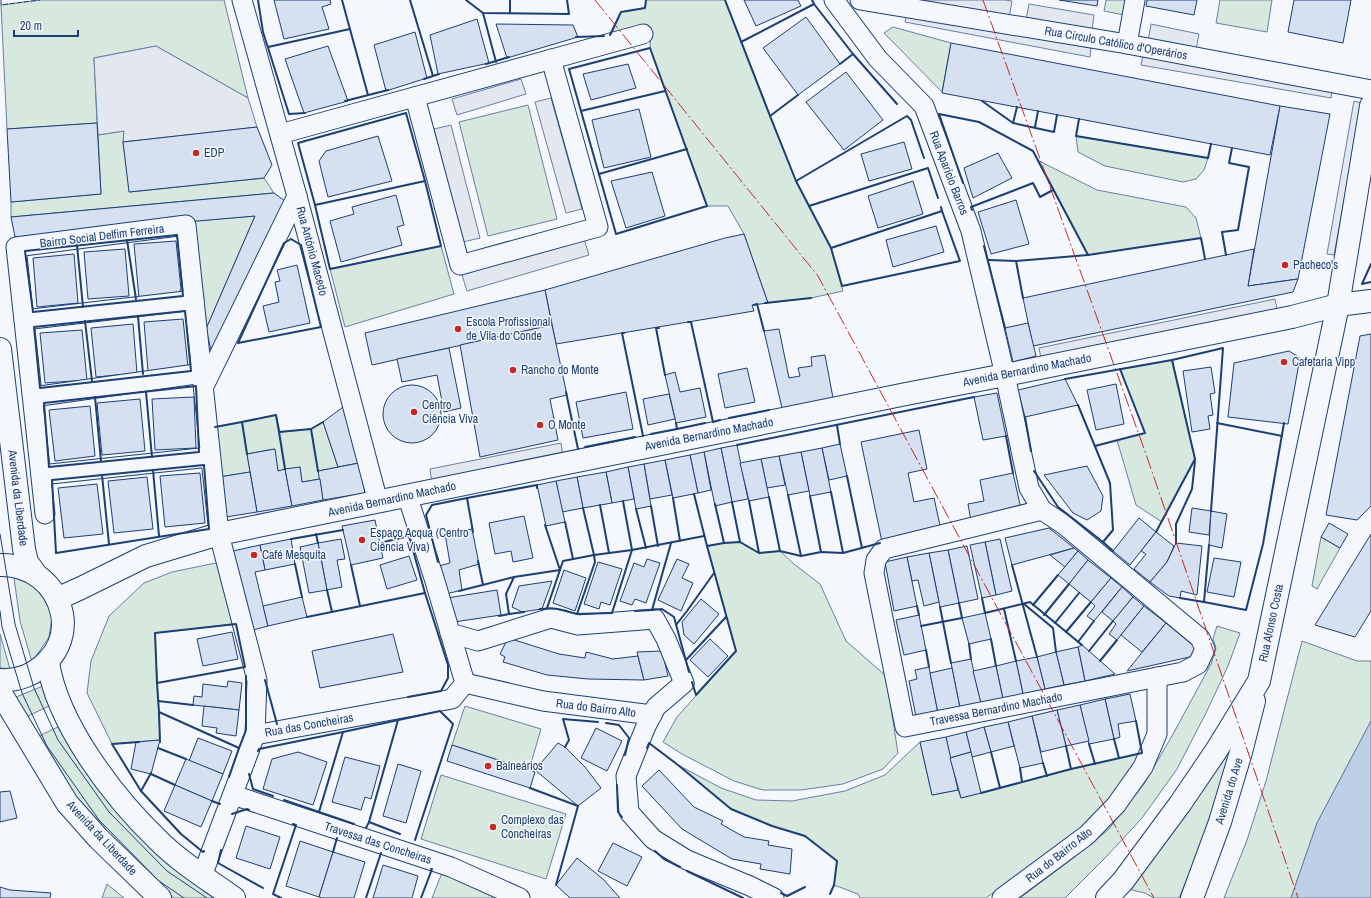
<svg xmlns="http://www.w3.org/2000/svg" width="1371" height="898" font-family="'Archivo Narrow',sans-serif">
<rect width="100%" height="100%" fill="#f4f7fb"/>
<g fill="#d7e8df" stroke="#687fa3">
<polygon points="40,0 224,0 248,98 156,46 94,58 97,123 7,129 1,5"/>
<polygon points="646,0 725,0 796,181 831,248 843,291 811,298 768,303 744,234 728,206 707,206 650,48 651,28 611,35 621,12 645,8"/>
<polygon points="1106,0 1126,0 1124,15 1104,11"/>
<polygon points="1220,0 1272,0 1267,32 1216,23"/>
<polygon points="893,27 951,43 942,92 884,33"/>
<polygon points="528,105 557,219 488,236 459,122"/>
<polygon points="124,131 123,142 130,192 264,178 274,193 11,217 11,202 101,194 98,135"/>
<polygon points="1076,136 1208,158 1204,170 1196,179 1183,182 1105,166 1078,152"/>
<polygon points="1037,160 1097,190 1186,207 1196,218 1201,238 1088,255"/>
<polygon points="255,216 206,329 195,221"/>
<polygon points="441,246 454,294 345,327 330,269"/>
<polygon points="1172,360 1195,459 1162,522 1136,505 1117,440 1145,433 1120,369"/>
<polygon points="276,415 280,432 311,429 323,422 338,467 318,471 320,479 302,482 300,467 278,471 274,449 247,454 250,472 219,477 215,427"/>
<polygon points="1321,537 1340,548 1317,589 1312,586"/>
<polygon points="740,542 759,553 780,551 794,564 820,584 846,641 886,676 898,753 883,769 843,784 801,790 763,790 734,781 682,754 663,742 677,717 736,651 707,546 724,543"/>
<polygon points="221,562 236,624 155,633 160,740 112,744 87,693 91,661 109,616 144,583 172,572"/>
<polygon points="14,578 33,585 46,599 52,618 49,637 32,662 20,621"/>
<polygon points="1217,626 1240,633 1228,666 1206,713 1177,769 1142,818 1106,857 1065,898 1020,898 1072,859 1108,830 1144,784 1172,736 1211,664 1216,648 1213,639"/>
<polygon points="0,634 10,669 0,668"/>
<polygon points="1302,641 1357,661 1371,661 1371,721 1317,823 1291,898 1224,898 1247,840 1266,781"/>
<polygon points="43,686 51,705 26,717 16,697"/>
<polygon points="465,706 541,729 529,770 452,745"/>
<path d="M 1245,709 C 1226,773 1206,837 1179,898 L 1154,898 L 1145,893 L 1128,889 Z"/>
<polygon points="58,727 88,775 141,839 213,895 212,898 174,898 157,886 88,815 35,738"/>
<polygon points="920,742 932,795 958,790 961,798 1071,769 1142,753 1114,795 1090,821 1063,843 986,898 860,898 858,894 834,885 837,861 805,836 772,826 731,809 678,765 721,788 756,800 792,801 845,791 885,775"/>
<polygon points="441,775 566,814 546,879 421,839"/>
<polygon points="442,873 498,898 432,898"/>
<polygon points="107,884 124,898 102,898"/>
</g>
<g fill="#e3e8f0" stroke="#687fa3">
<polygon points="913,0 1005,0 1012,1 1009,18"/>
<polygon points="1029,4 1094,15 1092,31 1026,20"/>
<polygon points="907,13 1091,48 1090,57 905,22"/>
<polygon points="1151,24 1199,34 1196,50 1148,41"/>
<polygon points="156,46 248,98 257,127 123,142 124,131 98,135 94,58"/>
<polygon points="1143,56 1332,89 1331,98 1141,65"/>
<polygon points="521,79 526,94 457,115 452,99"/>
<polygon points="551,98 582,209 566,213 535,102"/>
<polygon points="1354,101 1362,103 1334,255 1327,254"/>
<polygon points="451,125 480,238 463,242 434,129"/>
<polygon points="584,239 589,255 467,291 462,275"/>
<polygon points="1275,299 1277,309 1041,358 1039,348"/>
<polygon points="561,443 563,457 432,483 430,469"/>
</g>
<polygon fill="#bed0e5" stroke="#687fa3" points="1371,721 1371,898 1291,898 1317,823"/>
<g fill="#d5e0f0" stroke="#1d3f73">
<polygon points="274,0 330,0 331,4 322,7 329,29 284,39"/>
<polygon points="744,0 798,0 801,6 756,26"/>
<polygon points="1059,0 1098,0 1097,6"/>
<polygon points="1147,0 1197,0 1194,15 1146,6"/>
<polygon points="1294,0 1351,0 1343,43 1288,32"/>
<polygon points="806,17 840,64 798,95 763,48"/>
<polygon points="477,19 489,63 438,74 430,35"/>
<polygon points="496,24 573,25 578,37 507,58"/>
<polygon points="415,32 427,78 386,91 374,45"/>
<polygon points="951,43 1280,106 1270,155 942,93"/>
<polygon points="328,46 348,101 304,113 285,59"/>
<polygon points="628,64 636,88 591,100 583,74"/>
<polygon points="846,72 883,120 844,150 806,102"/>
<polygon points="1280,106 1330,114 1298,279 1248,286"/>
<polygon points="639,109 651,157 604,168 592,120"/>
<polygon points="97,123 101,194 11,202 7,129"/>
<polygon points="257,127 272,165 264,178 129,192 123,142"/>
<polygon points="378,136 392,181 328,197 319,161 326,151"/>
<polygon points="904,142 912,169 869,181 861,154"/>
<polygon points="998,153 1012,178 973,198 964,168"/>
<polygon points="652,172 665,216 626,228 611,181"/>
<polygon points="913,181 923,214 878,228 868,196"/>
<polygon points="274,193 285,201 211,350 206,329 255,216 15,237 11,217"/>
<polygon points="396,195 404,225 397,227 402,245 341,262 330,221 354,214 352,207"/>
<polygon points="1016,200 1029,244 991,254 978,212"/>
<polygon points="936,226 944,252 893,267 886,240"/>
<polygon points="744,234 768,303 752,305 754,311 556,344 545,290 725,238"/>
<polygon points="176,241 181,289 178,294 139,298 134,244"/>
<polygon points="125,249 129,296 88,299 84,252"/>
<polygon points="1254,249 1248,286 1298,279 1293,292 1033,346 1023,298"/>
<polygon points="74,254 78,303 37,307 33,258"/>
<polygon points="297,265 310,323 269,332 263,306 279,302 275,282 280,281 277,270"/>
<polygon points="545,290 552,325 372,365 365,333"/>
<polygon points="183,319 188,367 148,371 144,322"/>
<polygon points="1028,323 1036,356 1013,362 1005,328"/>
<polygon points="133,324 137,373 96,377 91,328"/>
<polygon points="552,325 567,395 550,399 558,440 480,457 460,345"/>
<polygon points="779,329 789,378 800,376 798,368 812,366 811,357 825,355 833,398 782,408 764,331"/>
<polygon points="82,330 87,380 45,383 40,333"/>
<polygon points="1371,334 1371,506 1357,520 1326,515 1360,336"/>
<polygon points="449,348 461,408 444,412 437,375 402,382 397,359"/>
<polygon points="1289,351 1300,358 1288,424 1228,417 1234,363"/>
<polygon points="1211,367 1215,393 1210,394 1213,415 1208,416 1210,429 1192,432 1183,371"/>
<polygon points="747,368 755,402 725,408 718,374"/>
<polygon points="675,372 680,392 700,388 706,417 676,423 665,375"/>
<polygon points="1065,379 1078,405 1025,417 1018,390"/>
<polygon points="1116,384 1124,424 1096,430 1087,390"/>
<circle cx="412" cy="414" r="29"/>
<polygon points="626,392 633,429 583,438 576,402"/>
<polygon points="997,393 1006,436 983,440 974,397"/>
<polygon points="669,394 675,419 648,425 643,399"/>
<polygon points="194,397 196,448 155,450 152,399"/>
<polygon points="140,399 145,451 102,455 97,403"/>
<polygon points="90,406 95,456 55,461 49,410"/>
<polygon points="343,407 359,463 338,467 323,422"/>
<polygon points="919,430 927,469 908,473 914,502 934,498 941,530 882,542 861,442"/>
<polygon points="840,444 847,476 829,480 822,448"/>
<polygon points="737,445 748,499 732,502 721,448"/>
<polygon points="721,448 732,502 715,506 704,452"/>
<polygon points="822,448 831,492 810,496 801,452"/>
<polygon points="275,449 278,471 285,469 292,506 257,512 247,454"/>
<polygon points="704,452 711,490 698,493 690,455"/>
<polygon points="801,452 809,491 788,495 779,456"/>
<polygon points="690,455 698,493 673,498 665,460"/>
<polygon points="779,456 785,485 767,488 761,459"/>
<polygon points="761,459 769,497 749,501 740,463"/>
<polygon points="665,460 672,495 650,499 644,464"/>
<polygon points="359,463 365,493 323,500 318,471"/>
<polygon points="644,464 651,506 636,509 628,467"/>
<polygon points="1087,466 1103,496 1101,511 1087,520 1073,513 1044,475"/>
<polygon points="300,467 302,482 320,479 323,500 292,506 285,469"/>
<polygon points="628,467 634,499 612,503 606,472"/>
<polygon points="250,472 257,512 226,517 219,477"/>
<polygon points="606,472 612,503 583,508 577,477"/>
<polygon points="200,473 205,523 165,527 160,476"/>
<polygon points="1013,473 1021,509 971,521 968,504 984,501 980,480"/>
<polygon points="147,477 153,529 114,533 108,481"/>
<polygon points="577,477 583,508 562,512 556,481"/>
<polygon points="556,481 565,522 546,526 537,485"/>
<polygon points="97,484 103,534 64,538 58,488"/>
<polygon points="1192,508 1211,511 1209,535 1189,532"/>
<polygon points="1211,511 1227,514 1222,548 1209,545"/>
<polygon points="524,516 533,558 513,562 511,551 495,554 489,523"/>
<polygon points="1139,518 1156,532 1130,565 1113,551"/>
<polygon points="375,520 383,558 351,565 342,526"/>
<polygon points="1329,523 1348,534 1340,548 1321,537"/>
<polygon points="1049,528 1074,548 1012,565 1005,538"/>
<polygon points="472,529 479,564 459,570 462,590 446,594 439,566 450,563 445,534"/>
<polygon points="1156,532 1174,546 1167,562 1150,582 1134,569 1146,554 1141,551"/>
<polygon points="1371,534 1371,611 1355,637 1315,625"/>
<polygon points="291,539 295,564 265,570 260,545"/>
<polygon points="341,539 345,559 337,560 342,587 327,590 318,543"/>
<polygon points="1000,539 1012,591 996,595 985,542"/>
<polygon points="985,542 996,595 982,598 970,545"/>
<polygon points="318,543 327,590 309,593 300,547"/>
<polygon points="1176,543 1202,546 1197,595 1181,591 1180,598 1169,596 1150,582 1167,562"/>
<polygon points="260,545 265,570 255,572 268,626 253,630 233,551"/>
<polygon points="967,546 978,599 959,603 948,550"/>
<polygon points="1074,548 1078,551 1065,567 1050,555"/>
<polygon points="948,550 959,603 940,607 929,553"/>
<polygon points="1078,551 1088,560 1069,584 1058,575"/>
<polygon points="929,553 939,602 924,606 918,580 912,581 907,557"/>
<polygon points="409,556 417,580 387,589 380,565"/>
<polygon points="907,557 917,606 894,611 885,562"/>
<polygon points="1214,558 1241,562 1234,597 1207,592"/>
<polygon points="647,559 660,563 646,603 635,599 632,605 620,601 634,563 644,567"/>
<polygon points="677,559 689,564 682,578 693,583 681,611 658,600"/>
<polygon points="1088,560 1111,578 1091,602 1069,584"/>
<polygon points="598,562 622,569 610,605 601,602 599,609 584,604"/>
<polygon points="564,570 586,578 575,611 553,603"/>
<polygon points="1111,578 1122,587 1094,621 1087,616 1095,606 1091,602"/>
<polygon points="552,581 542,609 522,612 512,607 519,586"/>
<polygon points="1122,587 1133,597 1113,621 1102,612"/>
<polygon points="497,590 501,615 454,622 447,598"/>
<polygon points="302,597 307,617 268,626 263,606"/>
<polygon points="1133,597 1144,606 1117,640 1109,634 1116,624 1113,621"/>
<polygon points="701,599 719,614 694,644 684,635 682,622"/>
<polygon points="1144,606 1166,623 1142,652 1121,635"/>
<polygon points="985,613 991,639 969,644 962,618"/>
<polygon points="919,615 926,650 904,655 896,620"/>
<polygon points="1166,623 1195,647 1194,656 1127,671"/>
<polygon points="232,632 238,659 203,666 197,639"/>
<polygon points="393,634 403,672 320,688 312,651"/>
<polygon points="508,638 559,654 585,658 586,652 613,659 638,656 644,680 588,679 547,675 503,662 505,657 500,654"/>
<polygon points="710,639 728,656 708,677 690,660"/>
<polygon points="1082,645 1089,651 1115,674 1085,681 1078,647"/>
<polygon points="1078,647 1085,681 1064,685 1056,652"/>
<polygon points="662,651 668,676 644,680 637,652"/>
<polygon points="1056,652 1064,685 1045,689 1037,657"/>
<polygon points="1037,657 1045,689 1023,694 1016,661"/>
<polygon points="971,659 981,703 960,708 951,663"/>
<polygon points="1016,661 1023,694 1003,699 996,666"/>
<polygon points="996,666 1003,699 981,703 973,671"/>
<polygon points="929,667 938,713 916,717 909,681 917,679 915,670"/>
<polygon points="952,668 960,708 938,713 930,673"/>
<polygon points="228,681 242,683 239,710 193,705 194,696 202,697 203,684 227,687"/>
<polygon points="1130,694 1136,721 1118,724 1120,737 1114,739 1105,699"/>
<polygon points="1105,699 1114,739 1089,744 1080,705"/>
<polygon points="1080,705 1089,741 1066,746 1057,710"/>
<polygon points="204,706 239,710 236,736 216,733 217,728 202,726"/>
<polygon points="1057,710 1066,746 1041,752 1032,716"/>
<polygon points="1032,716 1043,763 1020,768 1008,722"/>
<polygon points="1008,722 1014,746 991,752 984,727"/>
<polygon points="984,727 991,752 972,757 966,732"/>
<polygon points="596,728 622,741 607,771 581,758"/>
<polygon points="966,732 971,752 950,758 946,737"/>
<polygon points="946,737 958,790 932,795 920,742"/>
<polygon points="198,738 232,751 223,774 189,761"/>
<polygon points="160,740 151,774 131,769 136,742"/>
<polygon points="558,743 565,747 585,767 601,788 578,806 535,770"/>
<polygon points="452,745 535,772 530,788 447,761"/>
<polygon points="298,752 327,762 313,805 263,789 272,759"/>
<polygon points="971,752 981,793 961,798 950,758"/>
<polygon points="345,757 380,766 371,799 365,797 361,810 332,802"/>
<polygon points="186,759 223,774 212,801 175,785"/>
<polygon points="398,764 421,771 406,823 383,816"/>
<polygon points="659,770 694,807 723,821 721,824 744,837 769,841 768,845 792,849 790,874 760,869 761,864 732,859 682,829 642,786"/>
<polygon points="175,785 212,801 201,827 164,811"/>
<polygon points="10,791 17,818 0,822 0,792"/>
<polygon points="246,826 280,837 270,869 236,858"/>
<polygon points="300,841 333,852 319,897 286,886"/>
<polygon points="613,843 642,857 627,886 598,871"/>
<polygon points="333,852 365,862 354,898 322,898 319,897"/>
<polygon points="577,858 603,879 620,898 570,898 556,885"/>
<polygon points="383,865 418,876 412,898 373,898"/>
<polygon points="0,887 10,890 51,893 50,898 0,898"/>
</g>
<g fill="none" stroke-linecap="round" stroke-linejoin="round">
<defs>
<g id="street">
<polyline points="242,0 297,196 378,502"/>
<polyline points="834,0 878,59 924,106 971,231 1005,375 1029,488 1042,510 1063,524 1200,638 1205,649 1198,664 1183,672 905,727 874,573 876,560 884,549 1042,510"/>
<polyline points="860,0 1127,44 1371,90"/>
<polyline points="1127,44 1135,0"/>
<polyline points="415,97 460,265 598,227 551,59"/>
<polyline points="280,134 643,34"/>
<polyline points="24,320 194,300"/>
<polyline points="204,386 297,196"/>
<polyline points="33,397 203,373"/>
<polyline points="41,475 210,457"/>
<polyline points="407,495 434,578 465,683"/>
<polyline points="45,514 16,247 186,225 219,534 257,680 255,735 202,876"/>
<polyline points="450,633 478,641 551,618 578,625 655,619 666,639 684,683 656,707 646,726 626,776 629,812 653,839 687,860 750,886 774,898"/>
<polyline points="465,683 543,701 652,715"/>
<polyline points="255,735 452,699 465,683"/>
<polyline points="233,795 451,867 520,898"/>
<polyline points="1002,898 1087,835 1116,805 1143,767 1157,734 1157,677"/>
</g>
<g id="secondary">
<polyline points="0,349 24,549 27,562 35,573"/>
<path d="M 0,565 C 30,564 56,584 62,614 C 69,651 35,683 0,680"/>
<polyline points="57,599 81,588 146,556 219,534 906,394 1005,375 1292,317 1338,305 1371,301"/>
<path d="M 48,662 C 57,724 114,798 159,841 C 181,863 209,880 234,898"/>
<polyline points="0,692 67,803 98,838 160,898"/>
<polyline points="1107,898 1123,881 1180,804 1216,751 1259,681 1338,305 1371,106"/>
<polyline points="1192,898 1220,822 1241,752 1254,701"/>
</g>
</defs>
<use href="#street" stroke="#1d3f73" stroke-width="21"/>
<use href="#secondary" stroke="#1d3f73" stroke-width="24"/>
<use href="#street" stroke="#f4f7fb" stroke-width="19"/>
<use href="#secondary" stroke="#f4f7fb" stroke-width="22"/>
<g stroke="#1d3f73" stroke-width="1">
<polyline points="0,534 15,624 34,688 58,740 109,812 167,871 207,898"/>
<polyline points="0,611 2,627 22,693 47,746 99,820 159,881 184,898"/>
</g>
<polyline stroke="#1d3f73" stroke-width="1" stroke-dasharray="5 2" stroke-linecap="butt" points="1,0 1,5 40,0"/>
<g stroke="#1d3f73" stroke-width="2">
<polyline points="258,0 263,32 289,114 305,113"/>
<polyline points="342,0 368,95"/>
<polyline points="410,0 433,76"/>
<polyline points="466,0 483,13 569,14 567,0"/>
<polyline points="725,0 770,116"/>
<polyline points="812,0 814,4 853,54"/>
<polyline points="483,13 496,62"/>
<polyline points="510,13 510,0"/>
<polyline points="610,35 621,12 645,8 646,0"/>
<polyline points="576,37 604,36"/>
<polyline points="741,42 814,4"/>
<polyline points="268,47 350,29"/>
<polygon points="650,48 707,206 616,234 569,69"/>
<polyline points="486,64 509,57"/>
<polyline points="840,64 853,54 897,104"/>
<polyline points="424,79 439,74"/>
<polyline points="345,101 388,90"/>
<polyline points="982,101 1013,123 1054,132 1057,115"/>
<polyline points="581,111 665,91"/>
<polyline points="1079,119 1076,136 1208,158 1211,144"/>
<polyline points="1013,123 1017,107"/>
<polyline points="1035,127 1038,111"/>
<polyline points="599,174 687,149"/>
<polygon points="425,181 441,246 330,269 315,205"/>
<polyline points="796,181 770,116 798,95"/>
<polyline points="963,183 939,114 979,122 1033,151 1088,255 1201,238 1205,259"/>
<polyline points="315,205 298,143 406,113 425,181"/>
<polyline points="809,206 796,181 907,116 911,120 924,158"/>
<polyline points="941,207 942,211"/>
<polyline points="972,210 971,207 1033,183 1040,197 1053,190"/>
<polygon points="942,211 960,261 842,286 831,248"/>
<polygon points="177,235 183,296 33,312 25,251"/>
<polygon points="291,239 301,245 321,327 238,343 284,243"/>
<polyline points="127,240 136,299"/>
<polyline points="77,245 83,307"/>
<polyline points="984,246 1005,328"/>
<polyline points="831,248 809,206 928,168 938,198"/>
<polyline points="1226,255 1222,232 1238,230 1249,167 1229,163 1232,148"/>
<polyline points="989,260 1016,261"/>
<polyline points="1371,264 1362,284 1371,282"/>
<polyline points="1023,298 1016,261 1088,255"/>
<polyline points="765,303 811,298"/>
<polyline points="754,305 757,304 764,331"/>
<polygon points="185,311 191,371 40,388 34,327"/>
<polyline points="138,316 143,374"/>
<polyline points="85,321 92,381"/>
<polyline points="688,322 691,322 713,422 720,420"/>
<polyline points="659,328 656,328 665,375"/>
<polyline points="624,333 622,333 643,436"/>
<polyline points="1065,379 1172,360 1223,348 1211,511"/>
<polygon points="196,386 199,452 49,467 44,403"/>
<polyline points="146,392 152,457"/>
<polyline points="566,392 578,449"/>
<polyline points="95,397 101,461"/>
<polyline points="1078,405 1110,483 1113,530 1103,542 1113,551"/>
<polyline points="1025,417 1031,451"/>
<polyline points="729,418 769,410"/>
<polyline points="676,423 677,429 705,423"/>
<polyline points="1217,423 1282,436"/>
<polyline points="837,425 840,444"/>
<polyline points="215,427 242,422"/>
<polyline points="651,434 677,429"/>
<polyline points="1006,436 1013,473"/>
<polyline points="737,445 974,397"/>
<polyline points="1095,446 1145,433 1120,369"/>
<polyline points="585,447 635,437"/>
<polyline points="247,454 242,422 276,415 279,432"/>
<polygon points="204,465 209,529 56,553 52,480"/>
<polyline points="285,469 279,432 311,429"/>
<polyline points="153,470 159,536"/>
<polyline points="318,471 311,429 323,422"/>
<polyline points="1034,471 1058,507 1103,542"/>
<polyline points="102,475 109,544"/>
<polyline points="847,476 862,548"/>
<polyline points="831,492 843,553"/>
<polyline points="694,494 707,546 724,543 715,504"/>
<polyline points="788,495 801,556"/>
<polyline points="810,496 821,552"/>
<polyline points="769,497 780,551"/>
<polyline points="467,498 537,485 537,488"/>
<polyline points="673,498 680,541"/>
<polyline points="623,501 632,550 704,536"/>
<polyline points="749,501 759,553"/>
<polyline points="732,502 740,542"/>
<polyline points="600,505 609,553"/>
<polyline points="651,506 658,546"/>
<polyline points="636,509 646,548"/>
<polyline points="565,522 573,559"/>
<polyline points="1156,532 1195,459 1172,360"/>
<polyline points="316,534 318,543"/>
<polyline points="291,539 343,530"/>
<polyline points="724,543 740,542 759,553 780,551 801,556 821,552 843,553 880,543"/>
<polyline points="1176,543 1176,524 1192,489 1195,461"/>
<polyline points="1209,545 1204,602 1246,610 1263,544 1284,423"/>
<polyline points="478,561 483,585"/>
<polyline points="438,562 426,515 432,505 467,498 473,532"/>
<polyline points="295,564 302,597"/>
<polyline points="351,565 360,606"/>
<polyline points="1012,565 1037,657"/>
<polyline points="327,590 332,612"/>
<polyline points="459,591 514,577"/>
<polyline points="982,598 985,613 1030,602 1082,645"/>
<polyline points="1180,598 1204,602"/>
<polyline points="1024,604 1053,628 1056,652"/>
<polyline points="1033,605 1058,575"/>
<polyline points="917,606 919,615"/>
<polyline points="940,607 951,663"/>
<path d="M 540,609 C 556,607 562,610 577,614 L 595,562 L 594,555 L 563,561 L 547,608"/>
<polyline points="1004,609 1016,661"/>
<polyline points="652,610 662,609 674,617 689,672"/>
<polyline points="635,611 652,610 671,543"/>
<polyline points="524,612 509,614 506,594 514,577 560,570 545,525"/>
<polyline points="577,614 612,613 632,550 594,555 583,508"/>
<polyline points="1044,615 1069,584"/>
<polyline points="499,616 509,614"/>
<polyline points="307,617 425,593 409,536 380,543"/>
<polyline points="1055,623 1079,593"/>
<polygon points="236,624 245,667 157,683 155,633"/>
<polyline points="676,625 687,611 714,573"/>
<polyline points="921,626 962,618 959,603"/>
<polyline points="1066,632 1091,602"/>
<polyline points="991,639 996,666"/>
<polyline points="1078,642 1094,621"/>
<polyline points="969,644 971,659"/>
<polyline points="926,650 929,667"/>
<polyline points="1089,651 1113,621"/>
<polyline points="686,660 726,617"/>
<polyline points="1100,661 1117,640"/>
<polyline points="265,680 277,724"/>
<polyline points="692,682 696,695 736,651 707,546"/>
<polyline points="157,683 159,712 239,748 246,730 246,676"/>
<polyline points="408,697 441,691 448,678 448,665 425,593"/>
<polyline points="158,701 193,705"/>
<polyline points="159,712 160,742"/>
<polyline points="398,720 369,822 400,834"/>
<polyline points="606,723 619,725 629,738 625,755"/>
<polyline points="1114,739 1119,758"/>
<polyline points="139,742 112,744 141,791"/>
<polyline points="1089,744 1095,764"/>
<polyline points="565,747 569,740 563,719 598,722"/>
<polyline points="158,748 186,759"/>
<polyline points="647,748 649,743 678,765 731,809 772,826 805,836 837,861 834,885 830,894"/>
<polyline points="258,751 259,749 343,732"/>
<polyline points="991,752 1000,788"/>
<polyline points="1043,763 1047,776"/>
<polyline points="1020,768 1022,782"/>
<polyline points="1071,769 1142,753 1136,721"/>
<polyline points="151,773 141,791 181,834 203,852 204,851"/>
<polyline points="151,774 175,785"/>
<polyline points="249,774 253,789 273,796"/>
<polyline points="229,777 239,748"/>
<polyline points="617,785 618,812 622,817"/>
<polyline points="530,788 578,806 556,885"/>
<polyline points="981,793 1071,769 1066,746"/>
<polyline points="284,800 319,812"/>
<polyline points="212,801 220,804"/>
<polyline points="232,814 247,809 249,810"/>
<polyline points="354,824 319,812 343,732 440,711 453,724 415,840"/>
<polyline points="366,828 369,822"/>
<polyline points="221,850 218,863 263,888"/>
<polyline points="655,851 664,859 680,867"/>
<polyline points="333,852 337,838"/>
<polyline points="687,871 743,898"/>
<polyline points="781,893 787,896 805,887"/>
<polyline points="281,898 273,894 296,825 293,824"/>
<polyline points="366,898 381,853"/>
<polyline points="421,898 432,869 431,869"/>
</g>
<g stroke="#c62828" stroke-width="1" stroke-dasharray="14 3 2 3" stroke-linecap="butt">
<polyline points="595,0 818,276 1154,898"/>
<polyline points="983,0 1147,457 1298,898"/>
</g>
</g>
<g fill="#c62828" stroke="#f4f7fb" stroke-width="1.5">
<circle cx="196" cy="153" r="4"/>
<circle cx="1285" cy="265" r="4"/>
<circle cx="458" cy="329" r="4"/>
<circle cx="1284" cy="362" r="4"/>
<circle cx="513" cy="370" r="4"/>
<circle cx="414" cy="412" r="4"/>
<circle cx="540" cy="425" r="4"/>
<circle cx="362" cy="540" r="4"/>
<circle cx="254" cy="555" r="4"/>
<circle cx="488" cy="766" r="4"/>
<circle cx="493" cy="827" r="4"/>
</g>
<g text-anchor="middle" stroke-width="3" stroke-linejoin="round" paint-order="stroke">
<g font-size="12" fill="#1d3f73" stroke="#f4f7fb">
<text transform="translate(1116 43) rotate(10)" y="4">Rua Círculo Católico d'Operários</text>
<text transform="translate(949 173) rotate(69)" y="4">Rua Aparício Barros</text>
<text transform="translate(102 236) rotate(-7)" y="4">Bairro Social Delfim Ferreira</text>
<text transform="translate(312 251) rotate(75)" y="4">Rua António Macedo</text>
<text transform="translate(1027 370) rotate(-11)" y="4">Avenida Bernardino Machado</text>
<text transform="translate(709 434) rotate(-11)" y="4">Avenida Bernardino Machado</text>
<text transform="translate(18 498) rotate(83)" y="4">Avenida da Liberdade</text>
<text transform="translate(392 499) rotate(-12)" y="4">Avenida Bernardino Machado</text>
<text transform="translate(1271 623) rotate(-78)" y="4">Rua Afonso Costa</text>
<text transform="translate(596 708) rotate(7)" y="4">Rua do Bairro Alto</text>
<text transform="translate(996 709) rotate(-11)" y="4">Travessa Bernardino Machado</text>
<text transform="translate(309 725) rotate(-10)" y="4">Rua das Concheiras</text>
<text transform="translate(1229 791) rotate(-73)" y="4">Avenida do Ave</text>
<text transform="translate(102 838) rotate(47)" y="4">Avenida da Liberdade</text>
<text transform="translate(378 843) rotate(18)" y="4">Travessa das Concheiras</text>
<text transform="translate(1059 855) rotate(-38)" y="4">Rua do Bairro Alto</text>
</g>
<g font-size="12" fill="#1d3f73" stroke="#f4f7fb" text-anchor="start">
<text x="204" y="157">EDP</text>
<text x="1293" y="269">Pacheco's</text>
<text x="466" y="326">Escola Profissional<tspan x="466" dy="14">de Vila do Conde</tspan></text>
<text x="1292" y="366">Cafetaria Vipp</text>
<text x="521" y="374">Rancho do Monte</text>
<text x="422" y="409">Centro<tspan x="422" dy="14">Ciência Viva</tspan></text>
<text x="548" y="429">O Monte</text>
<text x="370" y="537">Espaço Acqua (Centro<tspan x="370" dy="14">Ciência Viva)</tspan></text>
<text x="262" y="559">Café Mesquita</text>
<text x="496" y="770">Balneários</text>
<text x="501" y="824">Complexo das<tspan x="501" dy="14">Concheiras</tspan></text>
</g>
</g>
<path d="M14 30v6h64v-6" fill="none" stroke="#1d3f73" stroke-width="2"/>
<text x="20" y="30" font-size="12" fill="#1d3f73" stroke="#f4f7fb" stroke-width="3" paint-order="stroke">20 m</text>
</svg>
